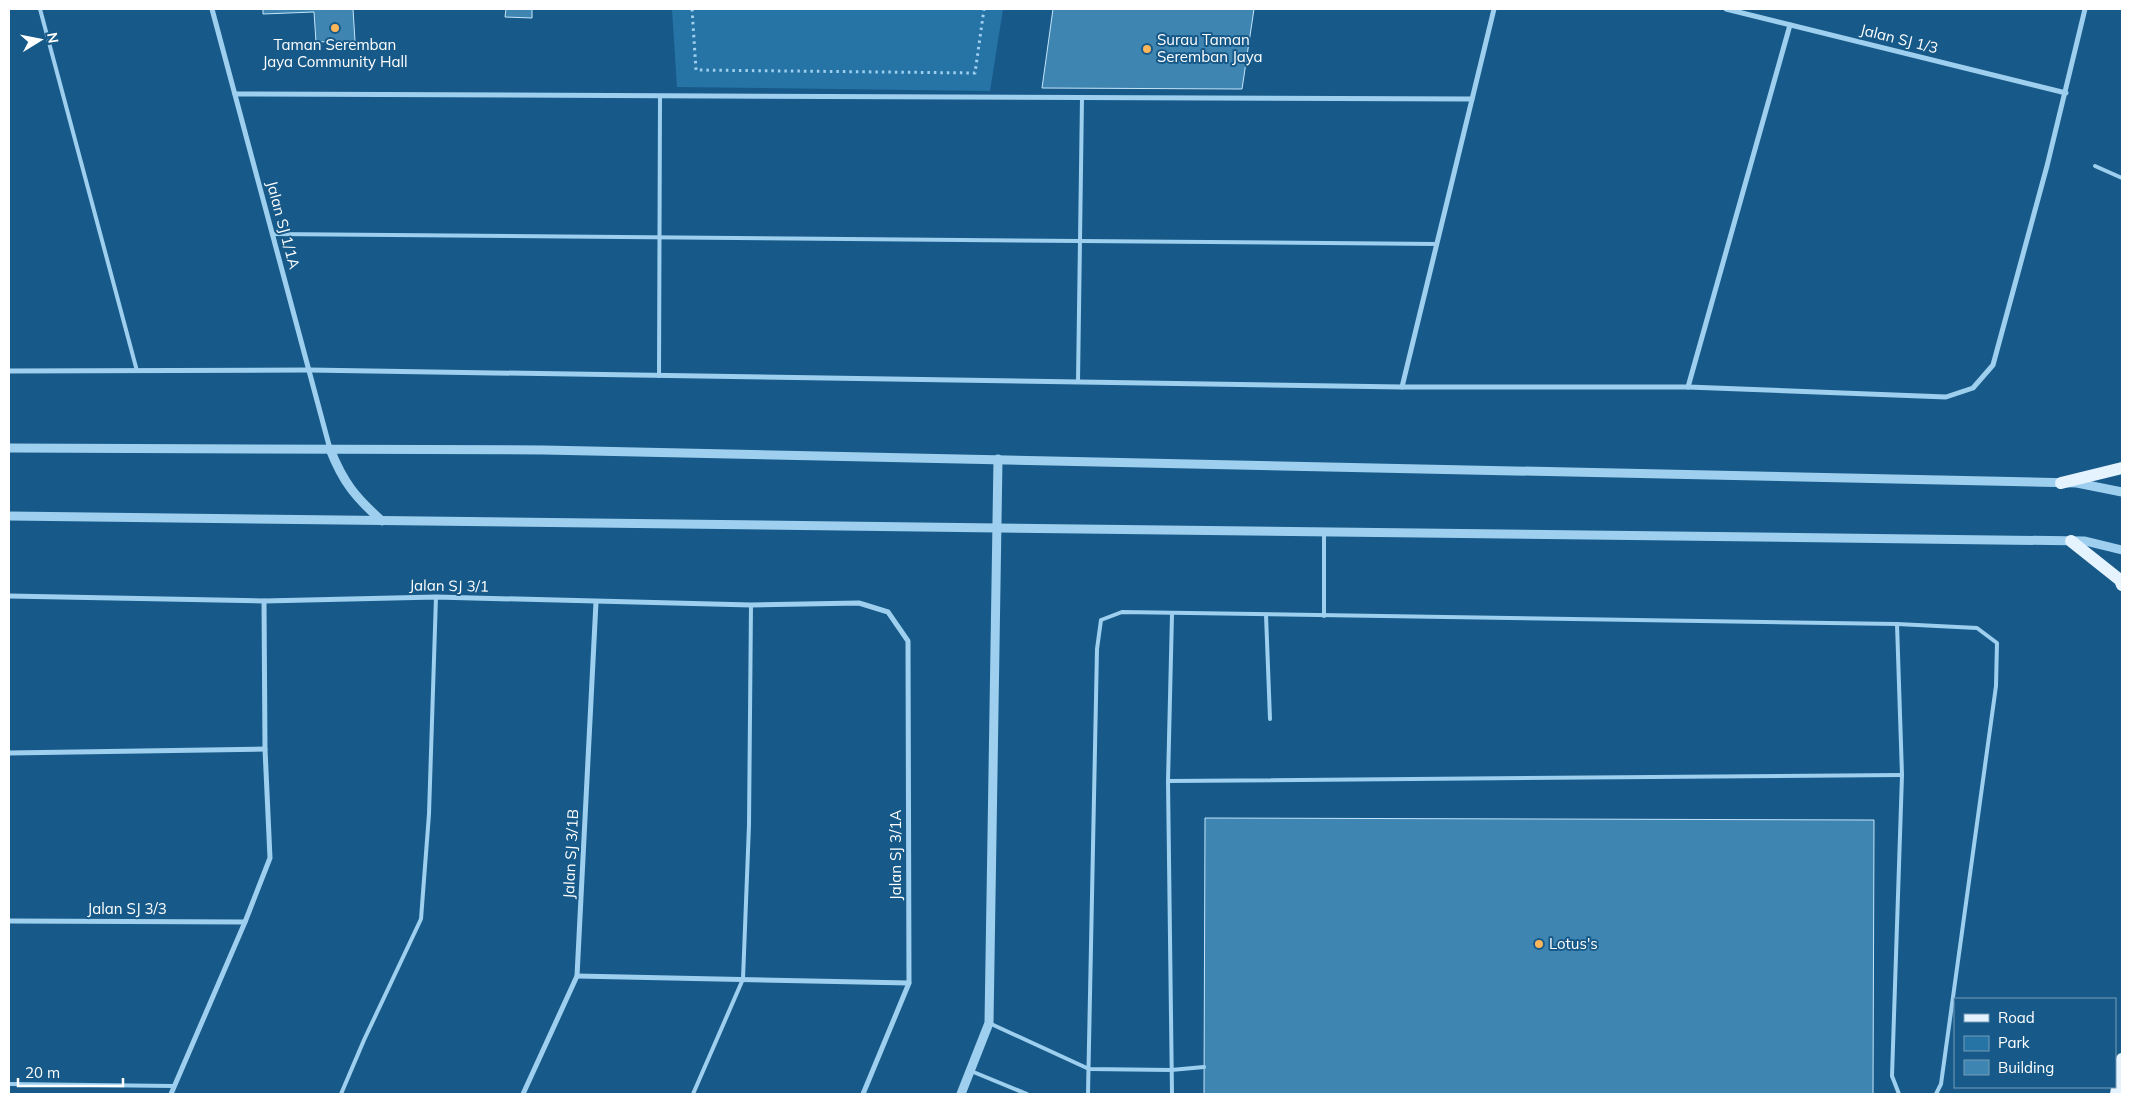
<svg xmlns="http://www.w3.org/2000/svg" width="2131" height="1103" font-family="Mulish,sans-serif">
<rect width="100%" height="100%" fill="#175a89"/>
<polygon fill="#2674a6" points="672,9 1003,9 990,91 677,87"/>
<g fill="#3f85b2" stroke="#c4e5fa">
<polygon points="263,9 353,9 355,41 316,42 314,12 263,14"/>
<polygon points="506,9 532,9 532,18 505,17"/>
<polygon points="1053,9 1254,9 1242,89 1042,88"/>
<polygon points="1205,818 1874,820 1873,1094 1204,1094"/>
</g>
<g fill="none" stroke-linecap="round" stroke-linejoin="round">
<polyline stroke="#9ecfee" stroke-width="3" stroke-dasharray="2.5 4" stroke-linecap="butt" points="692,9 696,70 975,73 984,9"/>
<g stroke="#9ecfee" stroke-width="4">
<polyline points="40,9 137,371"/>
<polyline points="2095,166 2122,178"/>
<polyline points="272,234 1437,244"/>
<polyline points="659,376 660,96"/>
<polyline points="1078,382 1082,98"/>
<polyline points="1172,614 1168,781 1172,1094"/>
<polyline points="1266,615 1270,719"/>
<polyline points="1324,616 1324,532"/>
<polyline points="1897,624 1902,775 1892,1076 1899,1094"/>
<polyline points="1168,781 1902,775"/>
<polyline points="989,1023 1089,1069 1171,1070 1204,1067"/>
<polyline points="971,1071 1027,1094"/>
<polyline points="9,1084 173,1086"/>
<polyline points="341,1094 364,1040 421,919 429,814 436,597"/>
<polyline points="693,1094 743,979 749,825 751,605"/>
<polyline points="1088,1094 1097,649 1101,620 1122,612 1897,624 1977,628 1997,643 1996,686 1941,1084 1936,1094"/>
</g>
<g stroke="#9ecfee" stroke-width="5">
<polyline points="212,9 330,449"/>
<polyline points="1726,9 2066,93"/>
<polyline points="235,94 1472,99"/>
<polyline points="9,371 309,370 1402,387 1688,387 1946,397 1973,388 1993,365 2047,166 2085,9"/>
<polyline points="1402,387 1494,9"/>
<polyline points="1688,387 1790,25"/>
<polyline points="9,596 264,601 436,597 751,605 859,603 888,612 908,641 909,983 863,1094"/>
<polyline points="9,753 265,749"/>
<polyline points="9,921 245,922"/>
<polyline points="577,976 909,983"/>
<polyline points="171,1094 245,922 270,858 265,749 264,601"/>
<polyline points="523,1094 577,976 596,602"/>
</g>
<g stroke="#9ecfee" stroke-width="9">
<polyline points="9,448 544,450 2077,483 2122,492"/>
<path d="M 330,449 C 343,482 355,497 382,521"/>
<polyline points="9,516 2085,541 2122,550"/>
<polyline points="961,1094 989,1023 998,459"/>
</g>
<g stroke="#e5f3ff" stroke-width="12">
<polyline points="2061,483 2122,468"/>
<polyline points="2071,541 2120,580 2122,585"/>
<polyline points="2116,1094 2122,1059"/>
</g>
</g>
<g fill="#ffb65b" stroke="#175a89" stroke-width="2">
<circle cx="335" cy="28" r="5"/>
<circle cx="1147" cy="49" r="5"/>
<circle cx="1539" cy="944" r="5"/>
</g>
<g text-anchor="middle" stroke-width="4" stroke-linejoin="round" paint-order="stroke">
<g font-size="15" fill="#fff" stroke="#175a89">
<text transform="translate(1899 39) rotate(14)" y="5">Jalan SJ 1/3</text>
<text transform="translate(283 225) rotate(75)" y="5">Jalan SJ 1/1A</text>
<text transform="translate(449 586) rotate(1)" y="5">Jalan SJ 3/1</text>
<text transform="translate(571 854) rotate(-87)" y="5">Jalan SJ 3/1B</text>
<text transform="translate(896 855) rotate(-90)" y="5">Jalan SJ 3/1A</text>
<text x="127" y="914">Jalan SJ 3/3</text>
</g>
<g font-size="15" fill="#fff" stroke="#175a89" text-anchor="start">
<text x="1157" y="45">Surau Taman<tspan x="1157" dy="17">Seremban Jaya</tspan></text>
<text x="335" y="50" text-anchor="middle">Taman Seremban<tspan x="335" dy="17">Jaya Community Hall</tspan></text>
<text x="1549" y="949">Lotus's</text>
</g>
</g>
<rect width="2131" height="1103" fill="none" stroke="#ffffff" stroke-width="20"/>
<rect x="1954" y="998" width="162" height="90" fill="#175a89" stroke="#749cb8"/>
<rect x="1964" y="1014" width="25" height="8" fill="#e5f3ff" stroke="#749cb8"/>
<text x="1998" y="1023" font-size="15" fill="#ffffff">Road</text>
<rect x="1964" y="1036" width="25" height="15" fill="#2674a6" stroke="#749cb8"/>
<text x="1998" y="1048" font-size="15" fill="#ffffff">Park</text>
<rect x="1964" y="1060" width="25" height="15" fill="#3f85b2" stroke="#749cb8"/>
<text x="1998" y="1073" font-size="15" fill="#ffffff">Building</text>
<g transform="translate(40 40) rotate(80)" stroke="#175a89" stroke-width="4" paint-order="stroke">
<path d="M0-4L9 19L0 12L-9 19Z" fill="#ffffff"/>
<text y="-8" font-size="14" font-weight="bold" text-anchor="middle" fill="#ffffff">N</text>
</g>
<path d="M18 1078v8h105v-8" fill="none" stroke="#ffffff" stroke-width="2.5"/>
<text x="25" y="1078" font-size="15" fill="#ffffff" stroke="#175a89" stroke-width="4" paint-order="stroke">20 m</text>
</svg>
